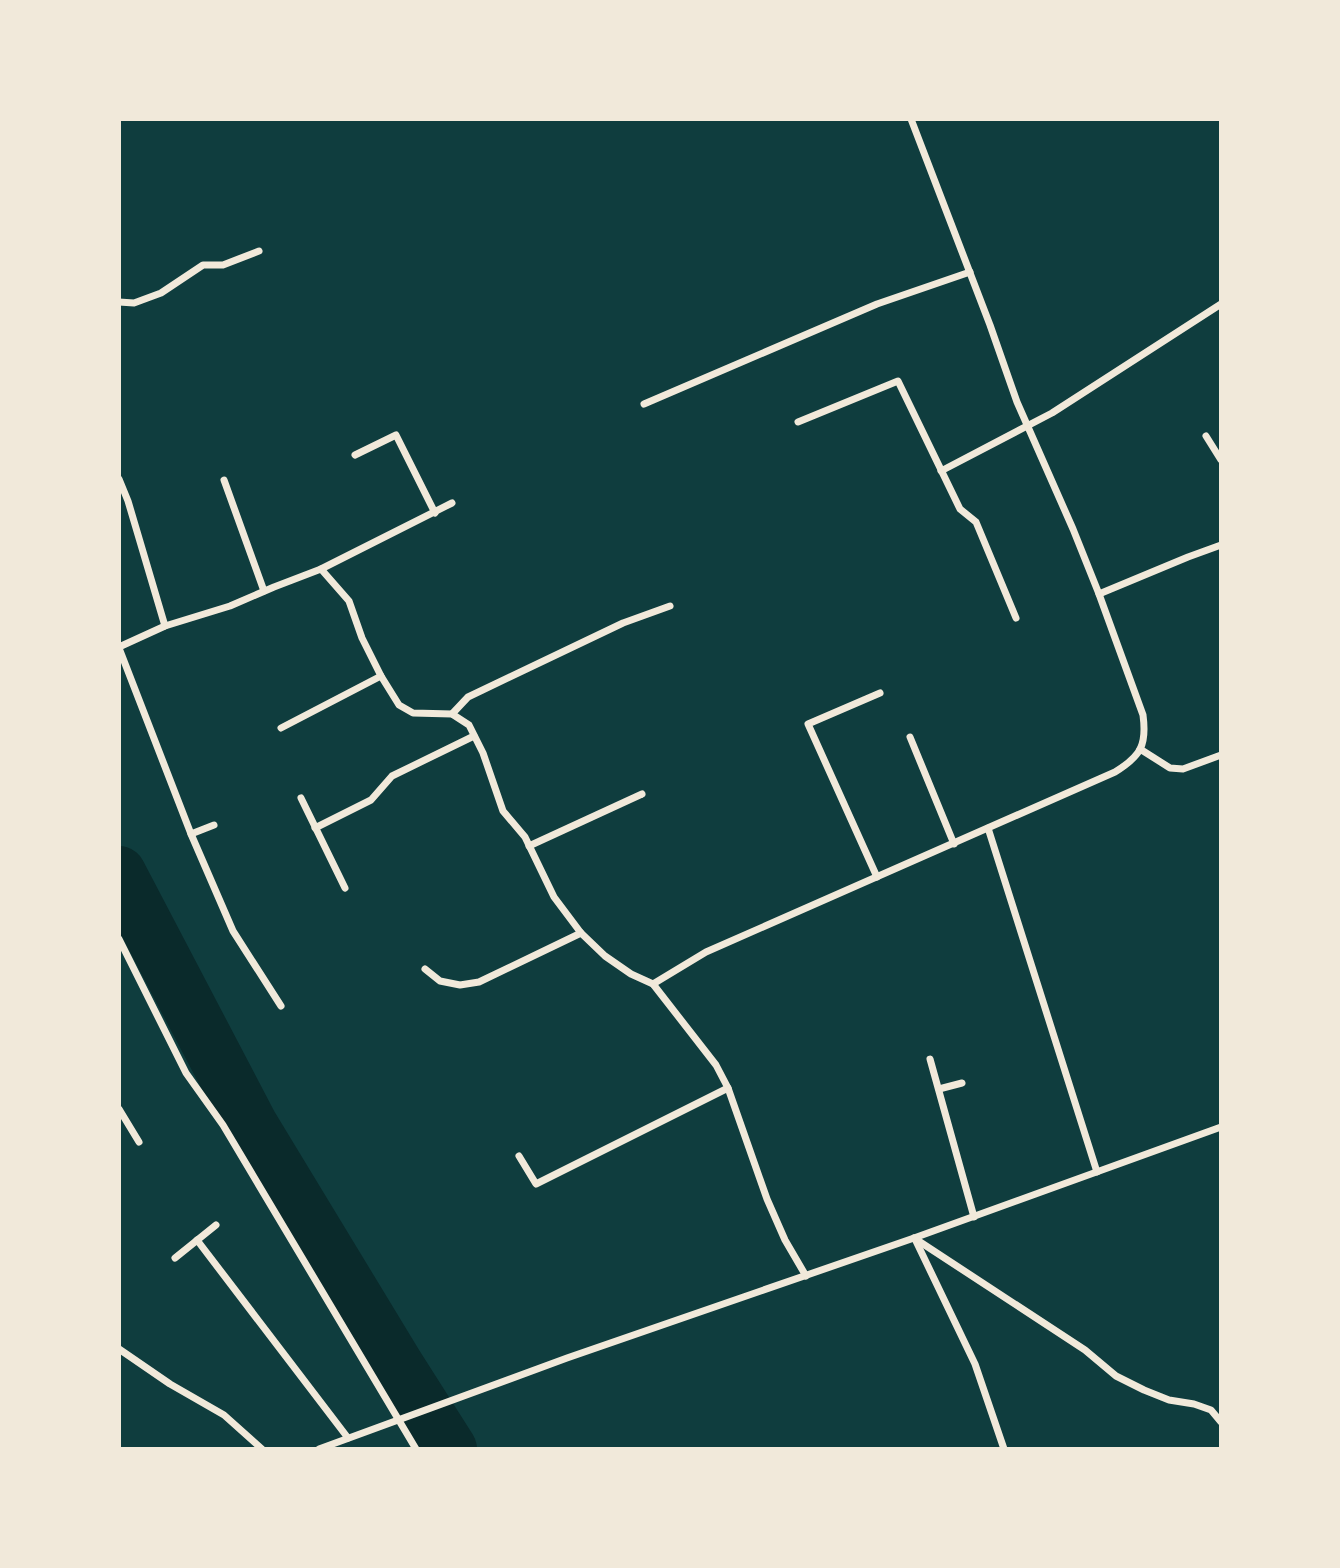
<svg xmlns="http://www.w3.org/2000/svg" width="1340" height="1568" font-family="Barlow,sans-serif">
<rect width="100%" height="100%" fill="#0f3d3e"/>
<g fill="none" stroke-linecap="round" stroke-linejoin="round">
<polyline stroke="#0a2a2b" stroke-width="54" points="119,873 251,1125 396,1364 450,1449"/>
<g stroke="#f1e9da" stroke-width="7">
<polyline points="119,302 134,303 161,293 203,265 223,265 259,251"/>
<polyline points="644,404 877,304 970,272"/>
<polyline points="798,422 898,381 960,509 976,522 1016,618"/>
<polyline points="1206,436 1221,460"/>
<polyline points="355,455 396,435 435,513"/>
<polyline points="941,471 1052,413 1221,304"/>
<polyline points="119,479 128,501 165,626"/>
<polyline points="224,480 264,591"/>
<polyline points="321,569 452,503"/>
<polyline points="1099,594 1188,557 1221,545"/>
<polyline points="119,647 165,626 230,606 274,587 321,569 349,601 362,638 381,676 399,705 413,713 452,714 469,725 483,753 503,811 525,837 554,897 581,933 605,956 631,974 653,984 716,1065 728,1088 767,1199 785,1240 806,1276"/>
<polyline points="119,648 191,834 233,931 281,1006"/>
<polyline points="452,714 468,697 623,623 670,606"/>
<polyline points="281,728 381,676"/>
<polyline points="910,737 954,844"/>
<polyline points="1140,749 1170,768 1183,769 1221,755"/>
<polyline points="301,798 345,888"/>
<polyline points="315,828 371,800 392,776 474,736"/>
<polyline points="988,828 1097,1172"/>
<polyline points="191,834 214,825"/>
<polyline points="529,846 642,794"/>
<polyline points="877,877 808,724 880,693"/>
<polyline points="119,939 186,1073 223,1125 416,1449"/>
<polyline points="425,969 440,981 460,985 479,982 581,933"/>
<path d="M 653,984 L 706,952 L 1115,772 C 1141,756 1147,745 1143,715 L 1099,594 L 1073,529 L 1017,402 L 990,325 L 911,119"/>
<polyline points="930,1059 974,1217"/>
<polyline points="939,1089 962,1083"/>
<polyline points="119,1109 139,1142"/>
<polyline points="519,1156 536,1184 728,1088"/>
<polyline points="914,1238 1085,1350 1116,1376 1144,1390 1169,1400 1194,1404 1211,1410 1221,1422"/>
<polyline points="915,1239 975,1364 1004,1449"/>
<polyline points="197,1240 348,1438"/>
<polyline points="175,1258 216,1225"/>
<polyline points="119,1349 170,1384 224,1415 262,1449"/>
<polyline points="319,1449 567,1358 914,1238 1221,1127"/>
</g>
</g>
<rect width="1340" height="1568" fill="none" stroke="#f1e9da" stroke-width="242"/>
</svg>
